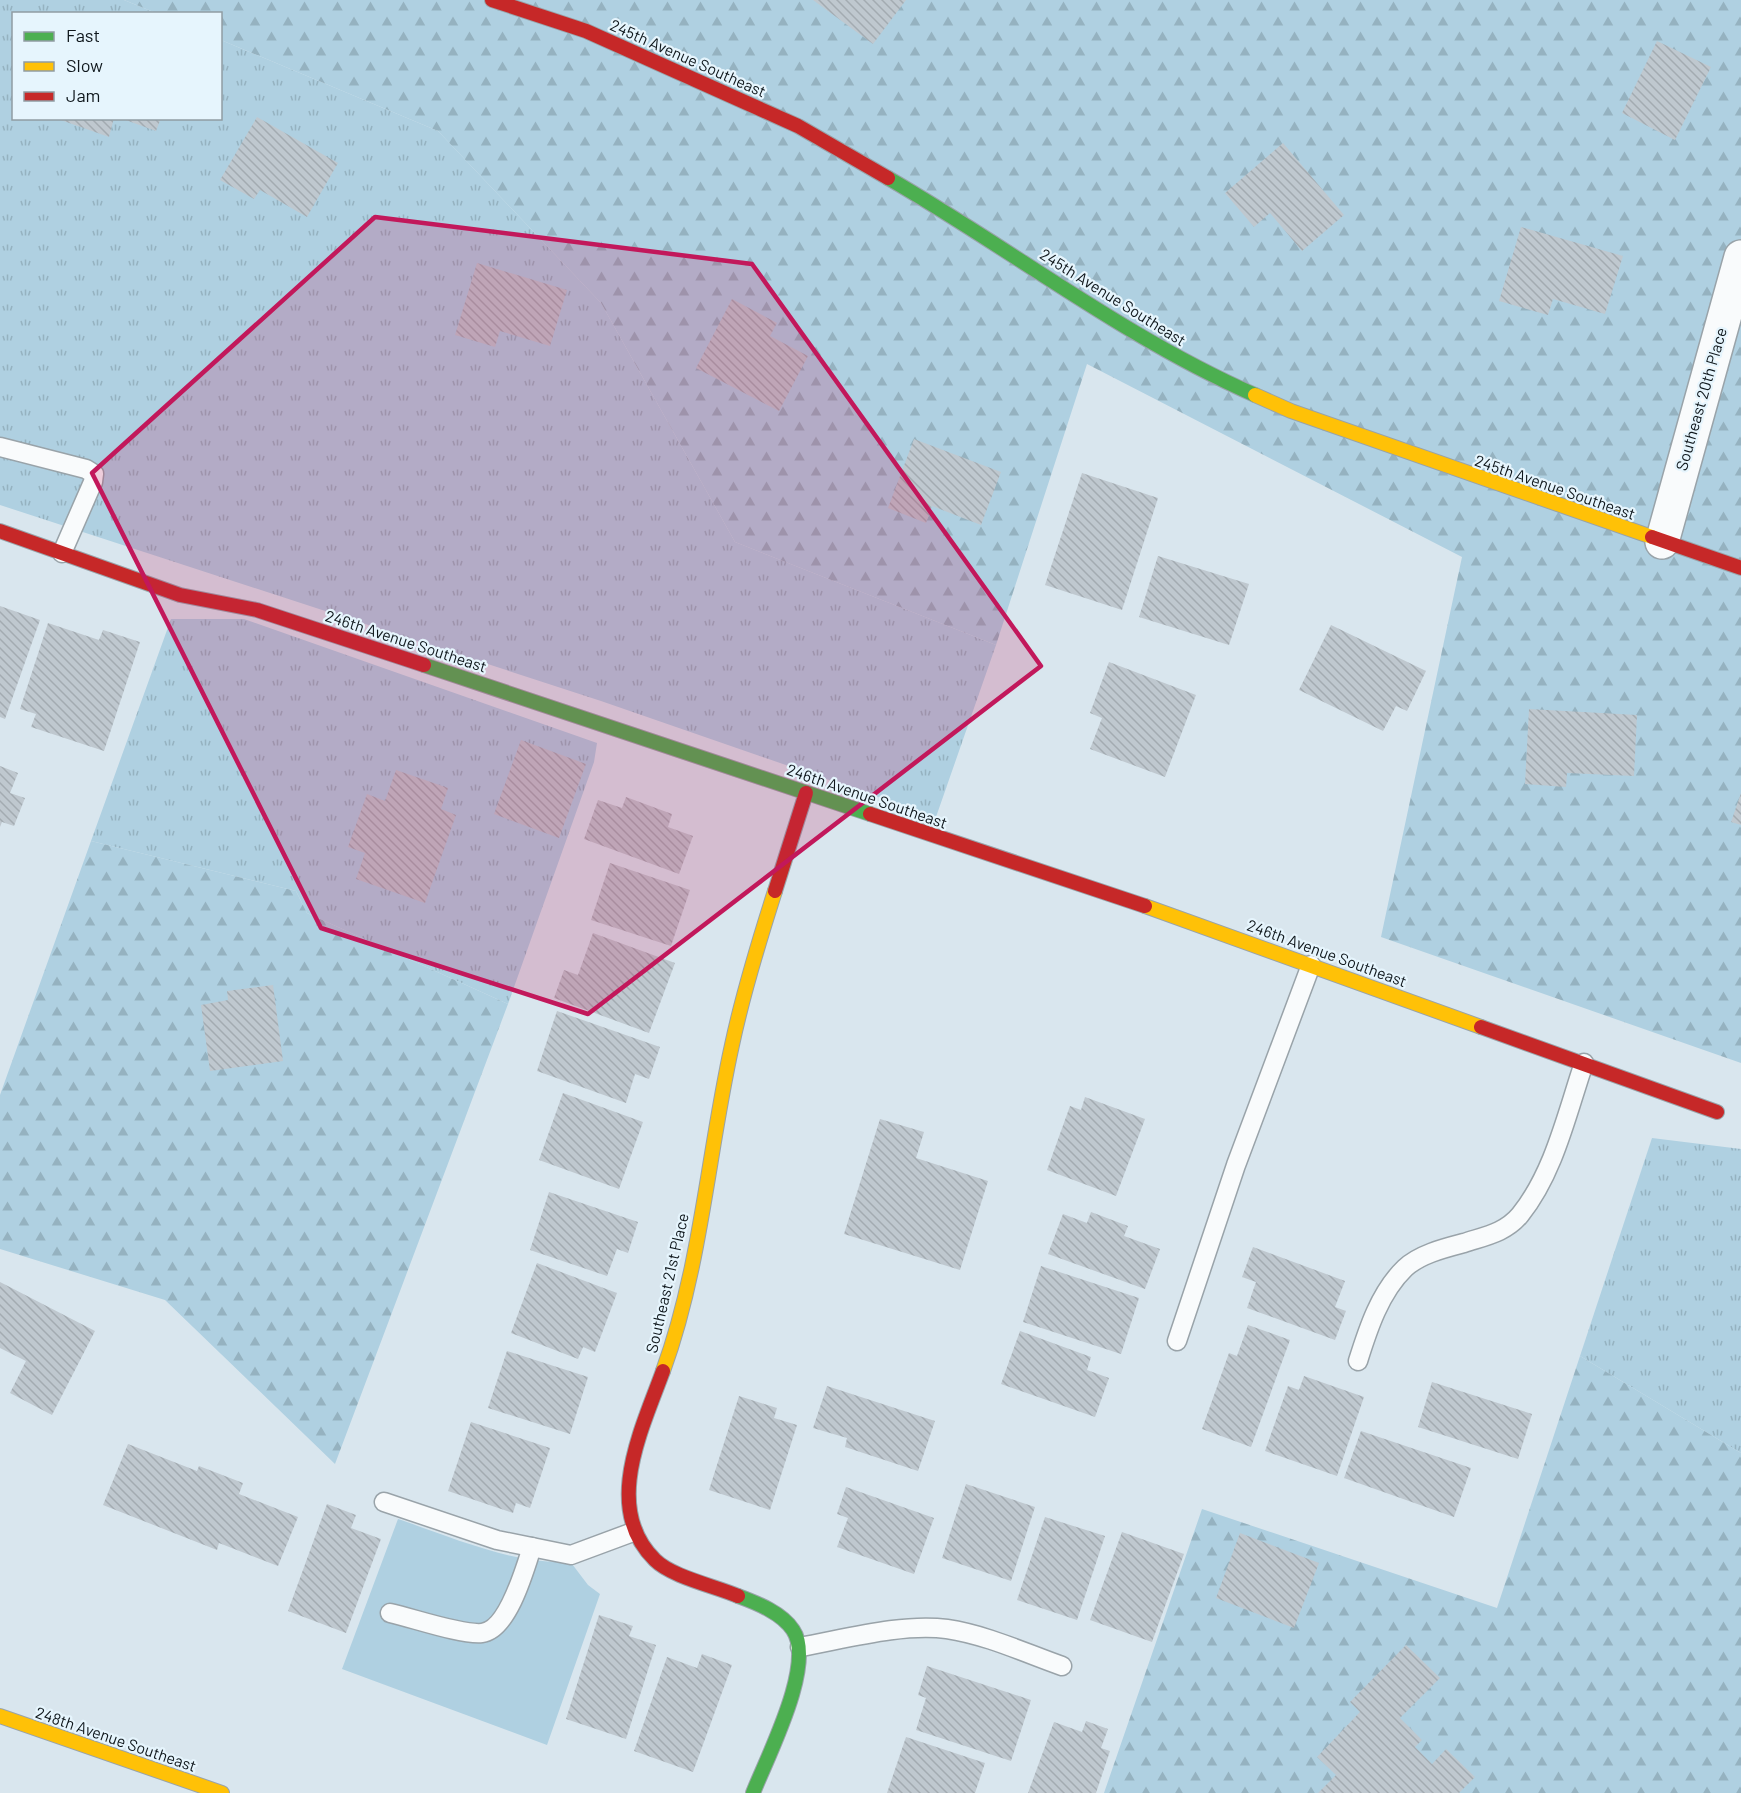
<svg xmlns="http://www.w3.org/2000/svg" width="1741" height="1793" font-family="Barlow,sans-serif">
<defs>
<pattern id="grass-tufts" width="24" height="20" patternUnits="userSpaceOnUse" patternTransform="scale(1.5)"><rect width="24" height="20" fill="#afd0e1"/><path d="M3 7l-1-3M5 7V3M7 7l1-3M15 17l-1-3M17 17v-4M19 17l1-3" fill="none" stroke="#95b2c0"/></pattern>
<pattern id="forest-firs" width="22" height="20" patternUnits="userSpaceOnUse" patternTransform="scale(1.5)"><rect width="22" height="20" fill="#afd0e1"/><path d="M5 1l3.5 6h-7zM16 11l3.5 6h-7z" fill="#95b2c0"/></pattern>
<pattern id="building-back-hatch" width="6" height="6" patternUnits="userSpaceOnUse" patternTransform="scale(1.5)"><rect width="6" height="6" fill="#bfc8cf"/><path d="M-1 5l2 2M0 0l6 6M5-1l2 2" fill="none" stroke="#a3abb1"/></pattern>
</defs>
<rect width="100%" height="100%" fill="#d9e6ee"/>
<g fill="url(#grass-tufts)">
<polygon points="0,0 124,0 156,13 14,14 14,118 220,118 221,40 438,131 601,303 735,542 996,645 936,817 601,701 0,505"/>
<polygon points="171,619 244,619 597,743 594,762 508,1004 307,913 296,891 91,841"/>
<polygon points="1652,1138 1741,1149 1741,1453 1580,1356"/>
</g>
<g fill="url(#forest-firs)">
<polygon points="124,0 1741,0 1741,1063 1381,937 1462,557 1087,364 996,645 735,542 601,303 438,131 221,40 220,14 156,13"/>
<polygon points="91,841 296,891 307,913 508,1004 335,1464 165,1300 0,1249 0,1095"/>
<polygon points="1580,1356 1741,1453 1741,1793 1104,1793 1202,1509 1497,1608"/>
</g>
<path fill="#afd0e1" d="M 398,1519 C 443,1534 524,1569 569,1560 L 588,1585 L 600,1594 L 547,1745 L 342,1669 Z"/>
<g fill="url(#building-back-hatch)">
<polygon points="813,0 906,0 873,44"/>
<polygon points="1657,41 1711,67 1675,140 1622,113"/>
<polygon points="257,117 338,163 307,217 260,190 254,199 220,180"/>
<polygon points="55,118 114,118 109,137"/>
<polygon points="120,118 161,118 156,131"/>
<polygon points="1283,143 1344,215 1302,251 1270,213 1254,227 1225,193"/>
<polygon points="1521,227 1623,256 1605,314 1553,299 1548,315 1499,301"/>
<polygon points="477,263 567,290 550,346 500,331 495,347 455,335"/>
<polygon points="732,299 777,323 770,336 808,356 779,411 696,368"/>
<polygon points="914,439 1001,472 981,525 932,506 926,523 888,508"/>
<polygon points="1082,473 1158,498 1122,610 1045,585"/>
<polygon points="1158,556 1249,584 1229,645 1139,617"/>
<polygon points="0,606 40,620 5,719 0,717"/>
<polygon points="48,623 99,640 103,630 140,642 104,751 31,727 36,714 20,709"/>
<polygon points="1331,625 1426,671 1407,711 1396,706 1383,731 1299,690"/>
<polygon points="1109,662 1196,695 1165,777 1090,749 1102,718 1090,713"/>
<polygon points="1529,709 1637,715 1634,776 1567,773 1566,787 1525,784"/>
<polygon points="521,740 586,764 559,838 494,814"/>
<polygon points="0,766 18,773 10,793 25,798 14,826 2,822 0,827"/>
<polygon points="396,770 448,788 441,809 456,815 425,903 356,879 365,853 348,847 367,794 385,801"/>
<polygon points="1741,793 1741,825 1731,822"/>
<polygon points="626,797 672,814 668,827 693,836 679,874 584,839 598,800 622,808"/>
<polygon points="610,863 690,890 671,946 591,920"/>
<polygon points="593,933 675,963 649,1033 554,998 564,970 578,975"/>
<polygon points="273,985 283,1061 210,1071 201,1005 228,1000 227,991"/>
<polygon points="557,1011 660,1047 649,1079 635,1074 626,1103 537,1071"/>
<polygon points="563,1093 643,1122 619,1189 539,1160"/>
<polygon points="1085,1097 1145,1119 1116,1196 1047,1170 1070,1106 1081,1110"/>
<polygon points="880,1119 924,1132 916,1158 988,1181 960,1270 844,1234"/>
<polygon points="549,1192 638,1222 628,1253 617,1249 607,1276 530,1250"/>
<polygon points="1091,1212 1128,1226 1124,1236 1160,1249 1145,1289 1048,1254 1063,1214 1087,1223"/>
<polygon points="1253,1247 1345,1281 1335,1307 1346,1311 1335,1340 1247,1308 1256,1282 1242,1277"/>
<polygon points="537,1263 617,1293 595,1352 583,1347 578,1359 511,1333"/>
<polygon points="1041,1266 1139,1298 1121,1354 1023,1322"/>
<polygon points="0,1282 95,1331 52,1415 10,1393 26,1361 0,1348"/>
<polygon points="1248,1325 1290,1340 1251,1447 1202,1429 1229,1353 1237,1356"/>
<polygon points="1020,1331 1091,1357 1087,1370 1109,1378 1095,1417 1001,1384"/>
<polygon points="507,1351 588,1377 570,1434 488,1408"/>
<polygon points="1304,1376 1364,1397 1337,1476 1265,1451 1288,1386 1299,1390"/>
<polygon points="1432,1382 1532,1414 1518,1459 1418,1427"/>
<polygon points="827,1386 935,1421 918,1471 845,1447 847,1438 813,1428"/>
<polygon points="739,1396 777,1408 774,1418 797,1425 770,1510 709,1490"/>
<polygon points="471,1422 550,1448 530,1508 516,1503 513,1513 448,1491"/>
<polygon points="1361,1431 1471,1468 1454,1517 1344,1478"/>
<polygon points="128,1444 197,1471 199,1466 243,1483 239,1494 298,1517 278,1566 219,1543 217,1550 103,1505"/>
<polygon points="966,1484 1035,1507 1011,1581 942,1558"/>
<polygon points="846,1487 934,1518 914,1574 837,1547 848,1518 837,1514"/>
<polygon points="327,1504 356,1515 351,1528 381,1539 346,1633 288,1611"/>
<polygon points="1045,1517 1105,1536 1077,1620 1017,1600"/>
<polygon points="1122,1532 1184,1554 1152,1642 1090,1620"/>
<polygon points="1240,1533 1319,1563 1294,1628 1216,1598"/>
<polygon points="599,1615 633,1626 629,1636 656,1645 626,1739 566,1719"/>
<polygon points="1406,1645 1440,1678 1400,1718 1422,1740 1415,1747 1432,1764 1446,1749 1475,1777 1459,1793 1318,1793 1336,1775 1317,1757 1360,1712 1350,1702"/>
<polygon points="702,1654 732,1665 693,1772 634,1751 667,1657 697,1668"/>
<polygon points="927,1666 1031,1700 1011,1761 916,1730 926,1698 918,1695"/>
<polygon points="1086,1721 1108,1729 1101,1748 1110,1751 1096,1793 1028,1793 1054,1722 1082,1732"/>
<polygon points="906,1737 985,1763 975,1793 887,1793"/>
</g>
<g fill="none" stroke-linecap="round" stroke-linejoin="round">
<defs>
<g id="lane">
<polyline points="0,447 86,469 94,474 93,482 62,553"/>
<polyline points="1177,1341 1236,1165 1311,965"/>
<path d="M 1358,1361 C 1368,1329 1380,1292 1405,1268 C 1420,1254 1445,1248 1464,1243 C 1485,1236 1505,1233 1520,1215 C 1554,1173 1567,1113 1584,1063"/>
<polyline points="384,1502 497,1540 571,1555 633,1532"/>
<path d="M 390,1613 C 413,1618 461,1635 482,1633 C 508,1630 525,1569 532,1547"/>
<path d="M 800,1647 C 845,1639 902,1623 947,1629 C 987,1635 1025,1653 1062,1666"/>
</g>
<polyline id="street" points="1662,542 1741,257"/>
<g id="fast">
<path d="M 888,178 C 1011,249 1125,338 1255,395"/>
<polyline points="424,665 870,814"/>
<path d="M 738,1596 C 757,1603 782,1613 793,1630 C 816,1664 767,1757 753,1793"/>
</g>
<g id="slow">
<polyline points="1255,395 1291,411 1652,537"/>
<polyline points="1145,906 1481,1027"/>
<path d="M 663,1371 C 701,1267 708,1153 732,1045 C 743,993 759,941 775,891"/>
<polyline points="0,1716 222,1793"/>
</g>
<g id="jam">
<polyline points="492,0 586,31 798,126 888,178"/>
<polyline points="0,531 180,595 257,610 424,665"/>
<polyline points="1652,537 1741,568"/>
<polyline points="870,814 1145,906"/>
<polyline points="775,891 806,793"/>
<polyline points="1481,1027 1717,1112"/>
<path d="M 663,1371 C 642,1429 602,1508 655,1560 C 672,1577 715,1586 738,1596"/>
</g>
</defs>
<use href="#lane" stroke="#99a3a9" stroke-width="21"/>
<use href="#street" stroke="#99a3a9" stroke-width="36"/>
<use href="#fast" stroke="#99a3a9" stroke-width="16"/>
<use href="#slow" stroke="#99a3a9" stroke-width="16"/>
<use href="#jam" stroke="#99a3a9" stroke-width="16"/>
<use href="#lane" stroke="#f9fbfc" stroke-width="18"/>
<use href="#street" stroke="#f9fbfc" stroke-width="33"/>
<use href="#fast" stroke="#4caf50" stroke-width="14"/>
<use href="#slow" stroke="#ffc107" stroke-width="14"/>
<use href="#jam" stroke="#c62828" stroke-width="14"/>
</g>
<path fill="#c2185b" fill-opacity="0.2" stroke="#c2185b" stroke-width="4.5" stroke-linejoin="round" d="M 375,217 L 752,264 L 1041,666 L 588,1014 L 321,928 L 92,473 Z"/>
<g text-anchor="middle" stroke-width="4.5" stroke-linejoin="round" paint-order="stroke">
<g font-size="16" fill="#0e161b" stroke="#e6f5fd">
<text transform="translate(688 58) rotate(24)" y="6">245th Avenue Southeast</text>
<text transform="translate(1113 297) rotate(32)" y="6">245th Avenue Southeast</text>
<text transform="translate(1701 399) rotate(-74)" y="6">Southeast 20th Place</text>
<text transform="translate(1555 487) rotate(19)" y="6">245th Avenue Southeast</text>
<text transform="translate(406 641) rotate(18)" y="6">246th Avenue Southeast</text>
<text transform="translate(867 796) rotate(19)" y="6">246th Avenue Southeast</text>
<text transform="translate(1327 953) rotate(20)" y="6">246th Avenue Southeast</text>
<text transform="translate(667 1283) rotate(-77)" y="6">Southeast 21st Place</text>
<text transform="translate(116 1739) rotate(19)" y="6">248th Avenue Southeast</text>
</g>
</g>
<rect x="12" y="12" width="210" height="108" fill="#e6f5fd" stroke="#909ca3" stroke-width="1.5"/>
<rect x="24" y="32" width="30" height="9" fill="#4caf50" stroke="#909ca3" stroke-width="1.5"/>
<text x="66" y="42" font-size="18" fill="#0e161b">Fast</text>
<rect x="24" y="62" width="30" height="9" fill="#ffc107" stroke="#909ca3" stroke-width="1.5"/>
<text x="66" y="72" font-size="18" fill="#0e161b">Slow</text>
<rect x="24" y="92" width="30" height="9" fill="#c62828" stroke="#909ca3" stroke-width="1.5"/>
<text x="66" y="102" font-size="18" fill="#0e161b">Jam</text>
</svg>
